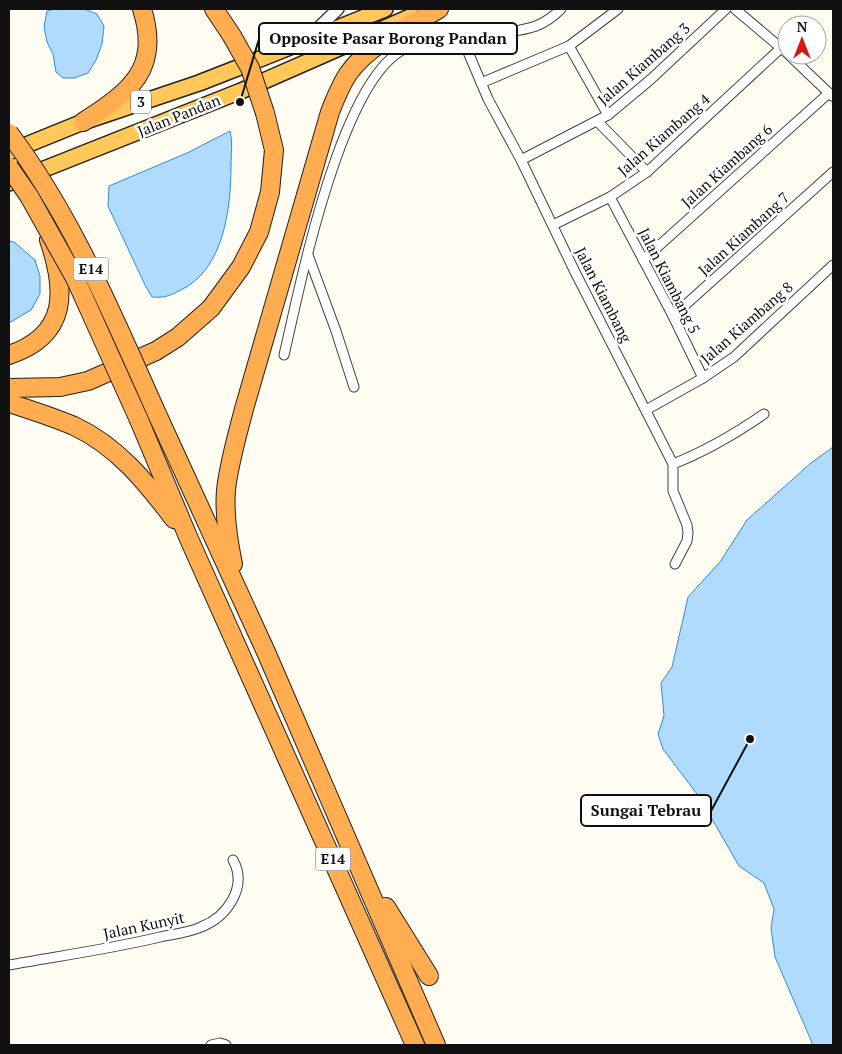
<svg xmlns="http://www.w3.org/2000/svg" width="842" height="1054" font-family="'PT Serif',serif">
<rect width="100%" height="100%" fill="#fffdf2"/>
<g fill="#b0dbfd" stroke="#2e8bdd">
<polygon points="54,9 84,9 97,14 104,26 102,44 96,60 88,73 74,78 63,78 56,72 53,54 47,42 44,27 47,11"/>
<path d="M 230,131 C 233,143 231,153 231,165 C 231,208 224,269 181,290 C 169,296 165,298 152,297 L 145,285 L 108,206 L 109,186 L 187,153 Z"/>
<polygon points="9,241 14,242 35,260 40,276 40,294 31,310 9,323"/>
<polygon points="833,447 833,1045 813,1045 775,957 771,928 774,909 764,883 739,866 700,798 663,749 658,734 664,716 661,683 672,667 688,597 720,562 747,520 811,463"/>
</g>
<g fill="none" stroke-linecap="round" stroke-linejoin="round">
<defs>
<g id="minor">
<polyline points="735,9 787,53"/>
<path d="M 465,45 L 488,99 L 521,160 L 575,272 L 673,464 C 706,451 735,434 764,414"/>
<polyline points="569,46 608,115"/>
<polyline points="789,55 832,96"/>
<polyline points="481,83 569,46 618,9"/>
<polyline points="597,121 647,172"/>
<polyline points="521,160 608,115 650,80 726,9"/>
<polyline points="610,197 673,316 703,378"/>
<polyline points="553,225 610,197 647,172 781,48"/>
<polyline points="308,255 336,331 354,387"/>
<polyline points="643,260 829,93"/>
<polyline points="673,316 833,172"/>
<path d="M 284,355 C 299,292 344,54 417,45 C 429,43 440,47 451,46 C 471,45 491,37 510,32 C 519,30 528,29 536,26 C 546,22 554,16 561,9"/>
<polyline points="646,410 703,378 734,357 833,265"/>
<polyline points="673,464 673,491 687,525 688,533 687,541 675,564"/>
<path d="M 9,965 C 59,956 110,949 160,937 C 173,934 188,933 201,927 C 227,917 248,887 233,860"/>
<polyline points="211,1045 220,1043 226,1045"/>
</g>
<polyline id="tertiary" points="309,37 338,9"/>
<g id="trunk">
<polyline points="9,152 83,122 199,83 245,65 385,9"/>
<polyline points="9,183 241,91 412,16"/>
</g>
<g id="motorway">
<polyline points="214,9 232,36"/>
<path d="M 83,122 C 130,92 161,69 142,9"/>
<path d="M 9,355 C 69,335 66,290 49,240"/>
<polyline points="9,388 60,387 88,381 156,351 178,337 211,308 241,267 259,232 270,192 274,150 265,113"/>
<path d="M 9,403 C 31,410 53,417 74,426 C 117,446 146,482 174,519"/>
<polyline points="157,414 266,652 436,1045"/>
<polyline points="139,420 189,539 415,1045"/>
<path d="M 233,564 C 228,540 224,515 226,490 C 229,463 237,436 244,409 L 330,112 C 335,99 340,86 348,74 C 368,45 409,26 439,9"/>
<polyline points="386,907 429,976"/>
</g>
</defs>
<use href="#minor" stroke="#434343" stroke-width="11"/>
<use href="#tertiary" stroke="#434343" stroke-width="14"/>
<use href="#trunk" stroke="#212121" stroke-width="18"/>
<use href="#motorway" stroke="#212121" stroke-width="20"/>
<use href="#minor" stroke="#fff" stroke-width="9"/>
<use href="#tertiary" stroke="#fff" stroke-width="11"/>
<use href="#trunk" stroke="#ffc859" stroke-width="15"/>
<use href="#motorway" stroke="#ffad50" stroke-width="18"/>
<defs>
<g id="motorway-bridge">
<polyline points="232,36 250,68 265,113"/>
<path d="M 9,133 C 73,218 114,318 157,414"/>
<polyline points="9,167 29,196 75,278 139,420"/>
</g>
</defs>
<use href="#motorway-bridge" stroke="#212121" stroke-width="20" stroke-linecap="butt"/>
<use href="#motorway-bridge" stroke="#ffad50" stroke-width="18"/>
</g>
<g text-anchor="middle" stroke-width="5" stroke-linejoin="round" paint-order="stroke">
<g fill="#fff" stroke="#585858" stroke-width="1">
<rect x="131" y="90.5" width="20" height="23" rx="4"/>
<rect x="73.5" y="257.5" width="35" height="23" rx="4"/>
<rect x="315.5" y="847.5" width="35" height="23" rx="4"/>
</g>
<g font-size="14" font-weight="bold" fill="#101010">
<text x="141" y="107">3</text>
<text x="91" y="274">E14</text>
<text x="333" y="864">E14</text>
</g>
<g font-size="15" fill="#101010" stroke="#fff">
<text transform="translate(644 64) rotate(-41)" y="5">Jalan Kiambang 3</text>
<text transform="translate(179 116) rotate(-22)" y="5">Jalan Pandan</text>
<text transform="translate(664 135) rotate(-41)" y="5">Jalan Kiambang 4</text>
<text transform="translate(727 166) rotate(-42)" y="5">Jalan Kiambang 6</text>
<text transform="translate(744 234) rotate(-42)" y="5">Jalan Kiambang 7</text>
<text transform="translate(669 281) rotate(63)" y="5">Jalan Kiambang 5</text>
<text transform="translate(603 295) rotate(63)" y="5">Jalan Kiambang</text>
<text transform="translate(747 323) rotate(-41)" y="5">Jalan Kiambang 8</text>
<text transform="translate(144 926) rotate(-12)" y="5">Jalan Kunyit</text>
</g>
</g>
<path fill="none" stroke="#101010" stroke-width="2" d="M240 102L259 39M750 739L711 811"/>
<g fill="#101010" stroke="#fff" stroke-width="2">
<circle cx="240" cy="102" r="5"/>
<circle cx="750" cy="739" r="5"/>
</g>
<g fill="#fff" stroke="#101010" stroke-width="2">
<rect x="259" y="23" width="258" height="31" rx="5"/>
<rect x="581" y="795" width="130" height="31" rx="5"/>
</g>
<g font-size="16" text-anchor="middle" font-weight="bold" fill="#101010">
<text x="388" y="44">Opposite Pasar Borong Pandan</text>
<text x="646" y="816">Sungai Tebrau</text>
</g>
<rect width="842" height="1054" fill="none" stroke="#101010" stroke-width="20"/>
<g transform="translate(802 40)"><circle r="24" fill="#ffffff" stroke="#9f9f9f"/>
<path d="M0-4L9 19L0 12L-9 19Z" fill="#d11a16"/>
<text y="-8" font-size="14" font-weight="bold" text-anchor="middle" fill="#101010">N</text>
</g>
</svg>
